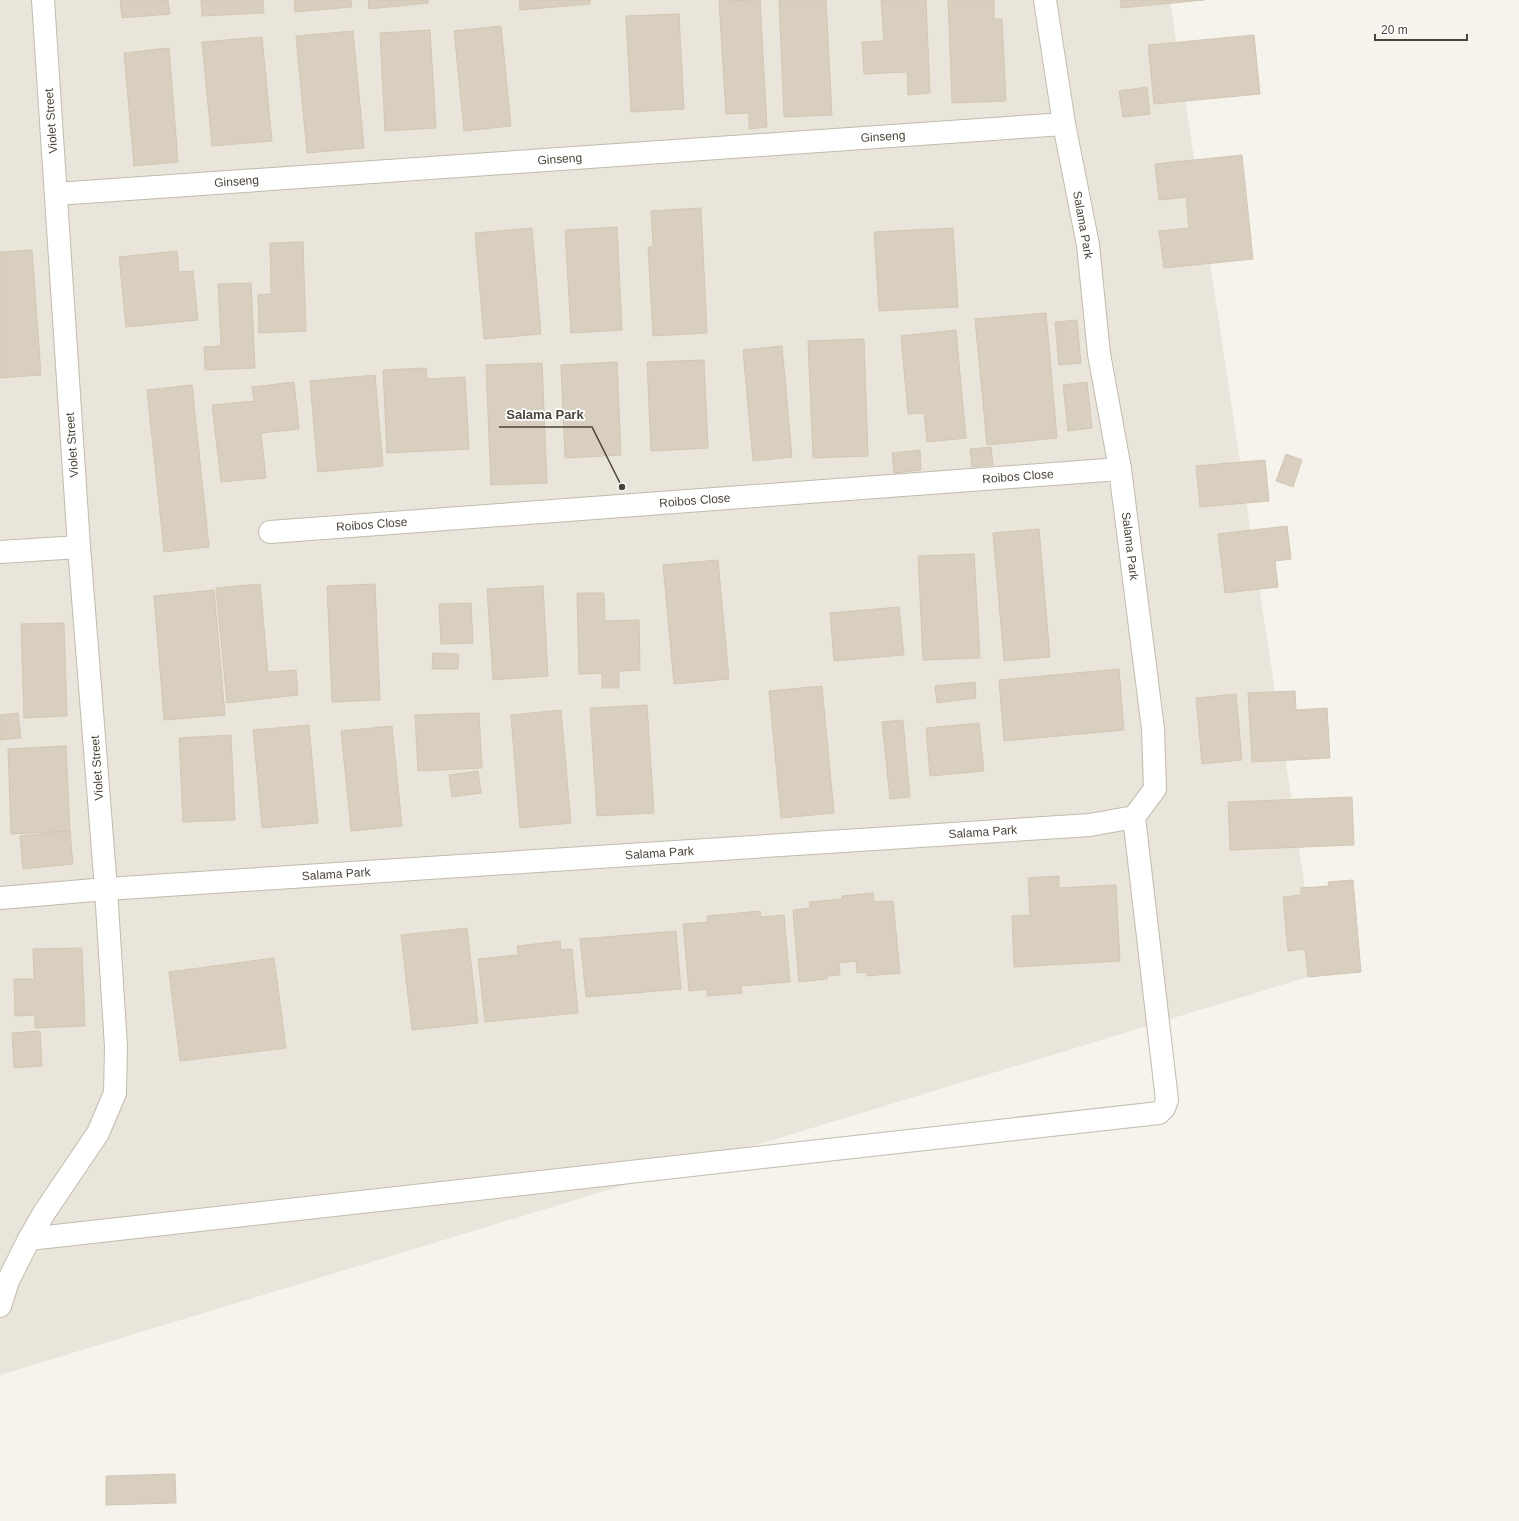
<svg xmlns="http://www.w3.org/2000/svg" width="1519" height="1521" font-family="Arial,sans-serif">
<rect width="100%" height="100%" fill="#f6f3ec"/>
<polygon fill="#eae5da" points="0,0 1170,0 1318,974 0,1375"/>
<g fill="#d8cfc1" stroke="#d3c7b4">
<polygon points="120,0 168,0 170,14 122,18"/>
<polygon points="201,0 263,0 264,13 202,16"/>
<polygon points="294,0 351,0 352,7 295,12"/>
<polygon points="368,0 428,0 428,3 369,9"/>
<polygon points="519,0 590,0 590,4 520,10"/>
<polygon points="760,0 767,127 749,129 749,113 726,114 719,1"/>
<polygon points="779,0 826,0 832,115 784,117"/>
<polygon points="881,0 926,0 930,93 908,95 907,72 864,74 862,42 884,41"/>
<polygon points="948,0 994,0 994,19 1002,19 1006,101 952,103"/>
<polygon points="1120,0 1204,0 1121,8"/>
<polygon points="679,14 684,109 631,112 626,16"/>
<polygon points="501,26 511,126 464,131 454,31"/>
<polygon points="430,30 436,128 385,131 380,33"/>
<polygon points="353,31 364,148 307,153 296,36"/>
<polygon points="1254,35 1260,94 1154,104 1148,45"/>
<polygon points="262,37 272,141 212,146 202,42"/>
<polygon points="169,48 178,162 134,166 124,53"/>
<polygon points="1147,87 1150,114 1123,117 1119,91"/>
<polygon points="1242,155 1253,259 1164,268 1159,231 1189,228 1186,197 1159,200 1155,164"/>
<polygon points="701,208 707,333 653,336 648,247 653,246 651,211"/>
<polygon points="617,227 622,330 571,333 565,230"/>
<polygon points="532,228 541,334 484,339 475,233"/>
<polygon points="953,228 958,307 879,311 874,232"/>
<polygon points="303,242 306,331 259,333 258,295 271,294 270,243"/>
<polygon points="32,250 41,375 0,378 0,252"/>
<polygon points="177,251 179,272 193,271 198,320 126,327 119,257"/>
<polygon points="251,283 255,368 205,370 204,347 221,346 218,284"/>
<polygon points="1046,313 1057,438 987,445 975,319"/>
<polygon points="1077,320 1081,363 1059,365 1055,322"/>
<polygon points="956,330 966,438 927,442 924,413 908,414 901,336"/>
<polygon points="864,339 868,456 813,458 808,341"/>
<polygon points="782,346 792,457 753,461 743,350"/>
<polygon points="704,360 708,448 651,451 647,362"/>
<polygon points="617,362 621,455 565,458 561,365"/>
<polygon points="542,363 547,483 491,485 486,365"/>
<polygon points="426,368 427,379 465,377 469,449 387,453 383,370"/>
<polygon points="375,375 383,466 318,472 310,381"/>
<polygon points="294,382 299,429 261,433 266,478 221,482 212,405 254,401 252,387"/>
<polygon points="1087,382 1092,428 1068,431 1063,385"/>
<polygon points="192,385 209,547 164,552 147,390"/>
<polygon points="991,447 993,465 972,467 970,449"/>
<polygon points="920,450 921,470 894,473 892,453"/>
<polygon points="1286,454 1302,460 1293,487 1276,481"/>
<polygon points="1265,460 1269,501 1200,507 1196,466"/>
<polygon points="1287,526 1291,559 1275,561 1278,587 1225,593 1218,534"/>
<polygon points="1039,529 1050,657 1004,661 993,533"/>
<polygon points="974,554 980,658 923,660 918,556"/>
<polygon points="718,560 729,679 674,684 663,565"/>
<polygon points="260,584 268,672 296,670 298,695 227,703 216,588"/>
<polygon points="375,584 380,700 332,702 327,586"/>
<polygon points="543,586 548,676 493,680 487,589"/>
<polygon points="214,590 225,715 164,720 154,596"/>
<polygon points="577,593 604,593 605,621 639,620 640,670 619,671 619,688 602,688 602,673 579,674"/>
<polygon points="471,603 473,643 441,644 439,604"/>
<polygon points="899,607 904,655 834,661 830,613"/>
<polygon points="64,623 67,716 24,718 21,624"/>
<polygon points="433,653 459,654 458,669 432,669"/>
<polygon points="1119,669 1124,730 1004,741 999,680"/>
<polygon points="975,682 976,698 937,703 935,686"/>
<polygon points="822,686 834,813 781,818 769,691"/>
<polygon points="1295,691 1296,710 1327,708 1330,758 1252,762 1248,693"/>
<polygon points="1236,694 1242,760 1202,764 1196,698"/>
<polygon points="647,705 654,813 597,816 590,708"/>
<polygon points="561,710 571,823 520,828 511,715"/>
<polygon points="18,713 21,738 0,740 0,715"/>
<polygon points="479,713 482,768 418,771 415,715"/>
<polygon points="903,720 910,797 890,799 882,722"/>
<polygon points="979,723 984,771 930,776 926,728"/>
<polygon points="309,725 318,823 262,828 253,730"/>
<polygon points="392,726 402,826 351,831 341,731"/>
<polygon points="231,735 235,820 183,822 179,738"/>
<polygon points="66,746 70,831 11,834 8,749"/>
<polygon points="478,771 481,793 452,797 449,775"/>
<polygon points="1352,797 1354,845 1230,850 1228,802"/>
<polygon points="70,831 73,864 23,869 20,836"/>
<polygon points="1059,876 1059,888 1116,885 1120,961 1014,967 1012,916 1030,915 1028,878"/>
<polygon points="1353,880 1361,972 1308,977 1305,949 1288,951 1283,897 1301,895 1301,888 1329,886 1328,882"/>
<polygon points="873,893 874,902 893,901 900,973 867,976 867,972 857,973 856,961 839,963 840,975 827,976 827,979 799,982 793,910 810,908 809,902 842,899 842,896"/>
<polygon points="760,911 761,917 784,915 790,982 741,986 742,993 707,996 707,989 689,991 683,924 708,922 707,916"/>
<polygon points="467,928 478,1023 412,1030 401,935"/>
<polygon points="676,931 681,989 586,997 580,939"/>
<polygon points="560,941 561,950 572,949 578,1013 485,1022 478,959 518,955 517,946"/>
<polygon points="82,948 85,1026 35,1028 35,1015 15,1016 14,979 34,979 33,949"/>
<polygon points="274,958 286,1048 180,1061 169,972"/>
<polygon points="40,1031 42,1066 14,1068 12,1033"/>
<polygon points="175,1474 176,1503 106,1505 106,1476"/>
</g>
<g fill="none" stroke-linecap="round" stroke-linejoin="round">
<defs>
<g id="street">
<path id="s1" d="M 56,194 L 1064,124"/>
<path id="s2" d="M 270,532 L 1120,469"/>
<polyline points="0,552 79,547"/>
<path id="s3" d="M 0,898 L 106,889 L 1090,825 L 1134,817 L 1155,789 L 1153,729 L 1120,469 L 1099,354 L 1088,245 L 1064,124 L 1045,0"/>
<polyline points="29,1239 1159,1113 1164,1108 1167,1100 1134,817"/>
<polyline points="0,1306 8,1281 29,1239 44,1213 98,1133 115,1093 116,1047 106,889 79,547 43,0"/>
</g>
</defs>
<use href="#street" stroke="#c2bbae" stroke-width="24"/>
<use href="#street" stroke="#fff" stroke-width="22"/>
</g>
<g text-anchor="middle" stroke-width="3.5" stroke-linejoin="round" paint-order="stroke">
<g font-size="12" fill="#4b4439" stroke="#fff">
<text transform="translate(51 121) rotate(-94)" y="4">Violet Street</text>
<text dy="4" stroke="none"><textPath href="#s1" startOffset="829">Ginseng</textPath></text>
<text dy="4" stroke="none"><textPath href="#s1" startOffset="505">Ginseng</textPath></text>
<text dy="4" stroke="none"><textPath href="#s1" startOffset="181">Ginseng</textPath></text>
<text transform="translate(1083 225) rotate(80)" y="4">Salama Park</text>
<text transform="translate(72 445) rotate(-94)" y="4">Violet Street</text>
<text dy="4" stroke="none"><textPath href="#s2" startOffset="750">Roibos Close</textPath></text>
<text dy="4" stroke="none"><textPath href="#s2" startOffset="426">Roibos Close</textPath></text>
<text dy="4" stroke="none"><textPath href="#s2" startOffset="102">Roibos Close</textPath></text>
<text transform="translate(1130 546) rotate(83)" y="4">Salama Park</text>
<text transform="translate(97 768) rotate(-94)" y="4">Violet Street</text>
<text dy="4" stroke="none"><textPath href="#s3" startOffset="985">Salama Park</textPath></text>
<text dy="4" stroke="none"><textPath href="#s3" startOffset="661">Salama Park</textPath></text>
<text dy="4" stroke="none"><textPath href="#s3" startOffset="337">Salama Park</textPath></text>
</g>
</g>
<path fill="none" stroke="#4b4439" stroke-width="1.5" d="M622 487L592 427H499"/>
<circle fill="#4b4439" stroke="#fff" stroke-width="1.5" cx="622" cy="487" r="4"/>
<g font-size="13" text-anchor="middle" font-weight="bold" fill="#4b4439" stroke="#fff" stroke-width="3.5" stroke-linejoin="round" paint-order="stroke">
<text x="545" y="419">Salama Park</text>
</g>
<path d="M1375 34v6h92v-6" fill="none" stroke="#4b4439" stroke-width="2"/>
<text x="1381" y="34" font-size="12" fill="#4b4439" stroke="#ffffff" stroke-width="3" paint-order="stroke">20 m</text>
</svg>
